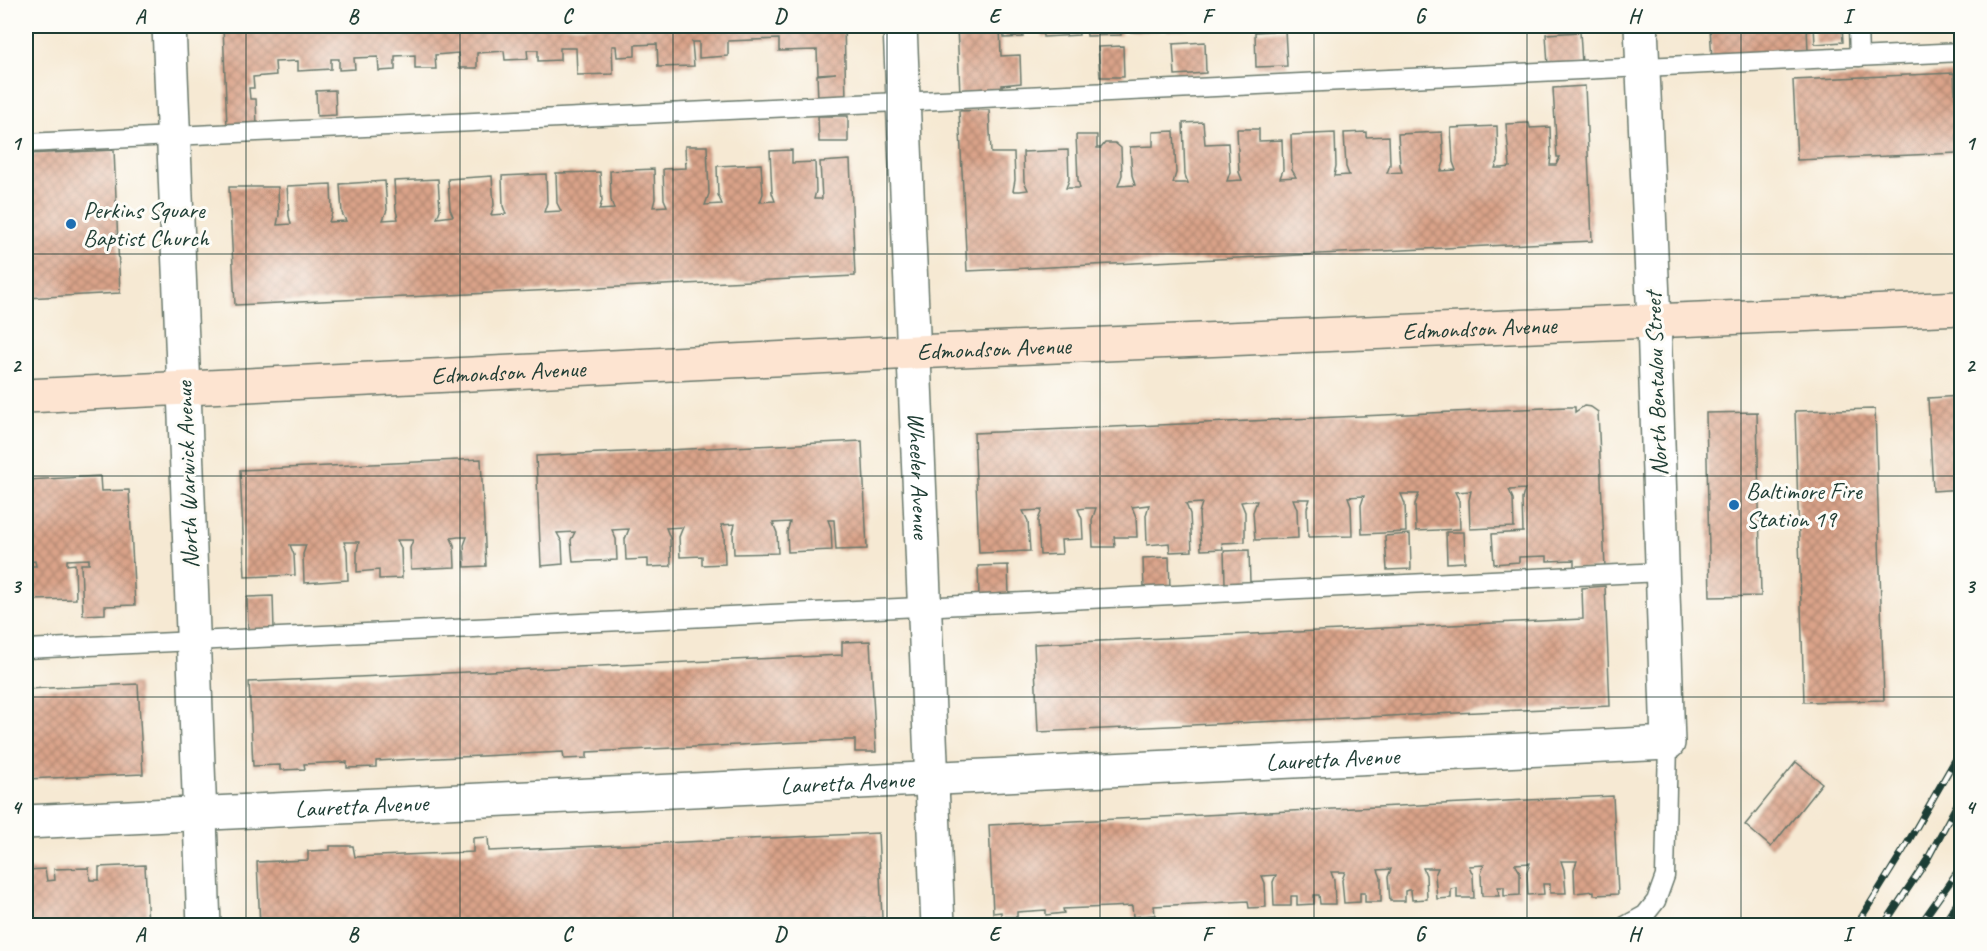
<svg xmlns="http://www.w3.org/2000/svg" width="1987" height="951" font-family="Caveat,sans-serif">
<defs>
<pattern id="building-cross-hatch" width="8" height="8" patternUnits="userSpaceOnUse" patternTransform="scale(1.5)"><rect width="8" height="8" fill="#daa389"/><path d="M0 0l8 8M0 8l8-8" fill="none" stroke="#b08671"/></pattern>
</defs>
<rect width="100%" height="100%" fill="#fdfcf7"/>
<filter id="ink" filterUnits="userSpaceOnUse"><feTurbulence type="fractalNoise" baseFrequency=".0167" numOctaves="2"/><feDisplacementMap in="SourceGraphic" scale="12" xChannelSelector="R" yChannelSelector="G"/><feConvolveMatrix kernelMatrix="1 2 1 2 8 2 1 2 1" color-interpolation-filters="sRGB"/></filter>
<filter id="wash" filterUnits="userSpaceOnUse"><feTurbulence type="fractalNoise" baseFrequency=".008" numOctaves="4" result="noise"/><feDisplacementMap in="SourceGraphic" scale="24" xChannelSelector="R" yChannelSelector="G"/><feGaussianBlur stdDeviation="1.35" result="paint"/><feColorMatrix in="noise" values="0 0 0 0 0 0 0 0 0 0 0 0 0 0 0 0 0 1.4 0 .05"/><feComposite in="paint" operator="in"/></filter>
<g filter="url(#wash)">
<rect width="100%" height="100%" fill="#f6e9d3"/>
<g id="blocks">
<g fill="url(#building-cross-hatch)">
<polygon points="223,26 844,26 846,99 818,100 817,75 836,73 818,74 817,50 779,51 779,39 728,41 728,56 699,58 699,42 692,42 694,66 658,67 657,44 635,45 635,56 617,57 616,46 612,46 613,74 577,75 576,48 560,48 560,60 538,61 538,50 527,50 528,59 505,60 504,51 477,53 477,68 459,68 458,53 435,55 436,69 415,69 415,55 395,56 395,70 379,71 378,57 354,58 355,69 339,70 339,59 331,59 331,69 298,71 298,61 275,62 276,75 253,77 254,88 249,88 250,99 256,99 257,126 227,127"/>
<polygon points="957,26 1000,26 1001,56 1020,55 1021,83 1002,85 1002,91 960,94"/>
<polygon points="1003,26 1022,26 1023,37 1004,38"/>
<polygon points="1042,26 1078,26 1079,35 1043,37"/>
<polygon points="1086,26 1120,26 1121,35 1087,36"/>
<polygon points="1127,26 1159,26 1159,31 1128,32"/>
<polygon points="1167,26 1187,26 1188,30 1167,31"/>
<polygon points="1710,26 1807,26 1808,52 1712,61"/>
<polygon points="1814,26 1842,26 1843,42 1815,44"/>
<polygon points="1285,30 1287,66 1256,67 1255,32"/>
<polygon points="1580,32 1582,64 1548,66 1546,34"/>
<polygon points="1205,42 1206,73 1175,75 1173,44"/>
<polygon points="1123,46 1124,77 1100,77 1098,47"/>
<polygon points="1954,73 1958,153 1797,160 1793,80"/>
<polygon points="1585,86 1592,241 967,271 959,111 989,110 991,153 1014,153 1015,180 1013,191 1020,191 1028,190 1024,181 1023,152 1068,150 1069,180 1066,188 1080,188 1078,180 1076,135 1097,135 1097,148 1101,148 1105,143 1115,143 1121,148 1122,175 1118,186 1135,185 1132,175 1130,147 1153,146 1153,132 1174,131 1176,173 1173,183 1188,183 1185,175 1183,123 1203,122 1205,144 1228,143 1230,172 1227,181 1242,180 1239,172 1237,129 1259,129 1259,141 1282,140 1283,170 1280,178 1296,177 1292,170 1291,135 1335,133 1336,166 1334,176 1349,175 1346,167 1344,133 1366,132 1366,137 1389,136 1390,165 1387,173 1402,172 1400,165 1398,134 1442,132 1444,162 1441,171 1456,170 1453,162 1451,128 1497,126 1498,161 1495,168 1502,168 1510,167 1506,124 1527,123 1529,123 1530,128 1550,127 1551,156 1550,165 1556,165 1560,157 1557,157 1553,88"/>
<polygon points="335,90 336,115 317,116 316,91"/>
<polygon points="818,116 848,116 848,142 819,142"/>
<polygon points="685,146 707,146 709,194 705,205 722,204 718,195 717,166 761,164 763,194 760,202 775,201 772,193 770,151 792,150 792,163 815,162 816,191 814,199 822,199 820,162 850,160 855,276 235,305 229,187 278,187 279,215 277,225 291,224 289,216 287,186 331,184 332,213 329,222 346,221 342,213 340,184 385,181 387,210 383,220 398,219 396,210 394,181 438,179 440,210 437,218 453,216 450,209 448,179 492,176 494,205 491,215 506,214 503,206 502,176 546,174 547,203 544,212 561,211 557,203 556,173 600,172 602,201 599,210 614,209 611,200 610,171 654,169 655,199 653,207 667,206 664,199 663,169 686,168"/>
<polygon points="114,150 120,293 26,298 26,154"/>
<polygon points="1962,396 1962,489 1933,491 1928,398"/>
<polygon points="1584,406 1591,407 1598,412 1605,568 1574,569 1574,560 1547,561 1547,556 1519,557 1519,562 1494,564 1492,534 1523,532 1522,499 1525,489 1509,490 1513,499 1514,527 1470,529 1469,500 1471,491 1455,492 1459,500 1460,529 1416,531 1415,504 1419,494 1401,494 1405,504 1406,532 1362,534 1361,505 1364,496 1348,497 1351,505 1352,536 1308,537 1307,508 1310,499 1293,499 1297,509 1298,538 1255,540 1253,512 1257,501 1248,501 1241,502 1245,512 1245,542 1222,543 1223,549 1201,550 1199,513 1202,503 1186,504 1190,514 1192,551 1170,552 1169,543 1147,545 1146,515 1149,505 1132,507 1136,517 1137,537 1114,537 1115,547 1093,547 1092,520 1096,508 1086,508 1078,509 1082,519 1083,539 1061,540 1062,554 1040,555 1038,520 1042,510 1023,511 1028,521 1030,551 979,553 974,433 1567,407 1575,407 1575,412"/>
<polygon points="1875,409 1884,700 1804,702 1795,411"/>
<polygon points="1757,412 1761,596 1710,597 1706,413"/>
<polygon points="862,441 867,549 836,550 834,520 828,520 831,528 832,550 788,552 787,532 790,522 773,523 777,533 778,553 734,554 733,533 735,524 721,525 724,534 725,564 702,565 702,556 680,557 679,537 683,527 666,528 670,538 671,566 648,567 648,559 626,560 625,539 629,529 612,530 616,539 617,560 573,562 571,540 575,532 557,533 562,542 563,564 541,566 536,456"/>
<polygon points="481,459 486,566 465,567 464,545 467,537 458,537 451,538 454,545 455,567 411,569 410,548 413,540 397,540 401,548 402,578 379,579 379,570 357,572 357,551 359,542 344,542 347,551 348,580 304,583 303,554 306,545 290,545 294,555 295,575 245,577 240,470"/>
<polygon points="100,476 101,491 129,490 135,605 105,606 105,614 83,615 81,564 89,564 89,559 67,560 67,565 75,564 76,599 30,600 28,566 36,566 35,561 26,562 26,480"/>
<polygon points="1446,532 1464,532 1465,562 1447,563"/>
<polygon points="1410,534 1411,569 1387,570 1385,536"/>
<polygon points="1249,550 1250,583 1225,583 1224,551"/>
<polygon points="1169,557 1170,589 1144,590 1143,558"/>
<polygon points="1008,565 1009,595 979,596 978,566"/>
<polygon points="1605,586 1610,706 1038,732 1034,644 1583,619 1582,588"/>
<polygon points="273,596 274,630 248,630 247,597"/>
<polygon points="870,641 876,752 855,752 855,740 846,740 587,752 587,758 564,759 563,752 376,761 376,767 347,768 347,762 304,764 305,769 282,770 280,770 280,765 253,766 249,682 842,655 842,642"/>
<polygon points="138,684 143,774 26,779 26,689"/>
<polygon points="1796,762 1822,783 1771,847 1745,825"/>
<polygon points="1613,796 1618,894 1594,895 1594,891 1575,893 1574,869 1577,861 1561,861 1564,870 1566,893 1550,893 1550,884 1543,884 1544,894 1528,895 1527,872 1530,863 1515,864 1520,872 1520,895 1504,896 1504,887 1498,887 1499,896 1482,896 1481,874 1484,865 1469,866 1473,875 1474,898 1457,898 1457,888 1451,889 1451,898 1437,899 1435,875 1438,868 1423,868 1426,875 1427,899 1412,900 1411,890 1408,890 1405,891 1405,901 1390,901 1388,877 1391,869 1378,870 1381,878 1381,902 1365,902 1365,893 1360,893 1360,902 1344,903 1342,880 1345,872 1331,872 1334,880 1335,904 1320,904 1319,895 1314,895 1314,904 1297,905 1297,896 1291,896 1291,906 1274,906 1273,882 1276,875 1262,876 1265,883 1266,907 1249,908 1248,901 1154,906 1155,915 1133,917 1132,906 1063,909 1064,913 1046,915 1046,910 1017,912 1017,917 1001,917 1001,912 993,913 989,825"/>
<polygon points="878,833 882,918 717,926 260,926 257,862 308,860 308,851 330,850 330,846 353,846 355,857 473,852 473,838 488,837 489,851"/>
<polygon points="145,865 148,926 100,926 96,921 96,926 26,926 26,882 29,882 27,870 45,869 47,881 55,880 54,869 89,868 90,880 99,880 99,867"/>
</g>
</g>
</g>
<g filter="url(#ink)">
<use href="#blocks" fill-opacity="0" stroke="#6a796c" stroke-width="1.5"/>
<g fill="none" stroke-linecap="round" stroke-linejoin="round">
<defs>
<g id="service">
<polyline points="1858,26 1859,57"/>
<polyline points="26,143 1962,52"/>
<polyline points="26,649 1662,572"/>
<polyline points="1625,926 1645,915 1656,901 1665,876 1668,743"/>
</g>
<g id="minor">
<polyline points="169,26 184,390"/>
<path id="s1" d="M 900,26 L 938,926"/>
<path id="s2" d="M 26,822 L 1668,743 L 1654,322"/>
</g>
<g id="tertiary">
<polyline points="1641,26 1654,322"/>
<polyline points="184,390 204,926"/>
</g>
<g id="secondary">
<path id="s3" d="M 26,396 L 914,352 L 1962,308"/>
</g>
</defs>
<use href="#service" stroke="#6a796c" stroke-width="21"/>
<use href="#minor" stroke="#6a796c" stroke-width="36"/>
<use href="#tertiary" stroke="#6a796c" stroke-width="36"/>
<use href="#secondary" stroke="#6a796c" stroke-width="36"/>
<use href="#service" stroke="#fff" stroke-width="18"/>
<use href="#minor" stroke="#fff" stroke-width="33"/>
<use href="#tertiary" stroke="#fff" stroke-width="33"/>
<use href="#secondary" stroke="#fde4d1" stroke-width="33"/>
<defs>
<g id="rail">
<polyline points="1856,926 1904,849 1962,748"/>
<polyline points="1883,926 1927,860 1962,795"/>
<polyline points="1919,926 1962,865"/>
<polyline points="1942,926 1962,896"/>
</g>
</defs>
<use href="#rail" stroke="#1f3d34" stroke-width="7"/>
<use href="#rail" stroke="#fdfcf7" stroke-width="4.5" stroke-dasharray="14" stroke-linecap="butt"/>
</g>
</g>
<path fill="none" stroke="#1f3d34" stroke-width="1.5" stroke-opacity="0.55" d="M 246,26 L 246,926M 460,26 L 460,926M 673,26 L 673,926M 887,26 L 887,926M 1100,26 L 1100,926M 1314,26 L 1314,926M 1527,26 L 1527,926M 1741,26 L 1741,926M 26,254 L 1962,254M 26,476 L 1962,476M 26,697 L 1962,697"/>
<g fill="#1f6fb2" stroke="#fdfcf7" stroke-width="2">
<circle cx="71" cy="224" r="6"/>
<circle cx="1734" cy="505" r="6"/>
</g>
<g text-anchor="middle" stroke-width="6" stroke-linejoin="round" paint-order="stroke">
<g font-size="24" fill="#1f3d34" stroke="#fdfcf7" text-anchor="start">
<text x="83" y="218">Perkins Square<tspan x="83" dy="28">Baptist Church</tspan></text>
<text x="1746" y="499">Baltimore Fire<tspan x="1746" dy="28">Station 19</tspan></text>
</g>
<g font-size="24" fill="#1f3d34" stroke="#fdfcf7">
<text dy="8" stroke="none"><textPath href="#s3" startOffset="1455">Edmondson Avenue</textPath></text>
<text dy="8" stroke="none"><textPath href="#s3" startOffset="969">Edmondson Avenue</textPath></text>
<text dy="8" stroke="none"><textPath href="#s3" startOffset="483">Edmondson Avenue</textPath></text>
<text transform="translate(1656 384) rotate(-92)" y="8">North Bentalou Street</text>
<text transform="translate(187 475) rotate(-92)" y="8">North Warwick Avenue</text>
<text dy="8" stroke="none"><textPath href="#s1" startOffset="450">Wheeler Avenue</textPath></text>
<text dy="8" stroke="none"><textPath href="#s2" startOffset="1308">Lauretta Avenue</textPath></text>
<text dy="8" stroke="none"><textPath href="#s2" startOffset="822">Lauretta Avenue</textPath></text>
<text dy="8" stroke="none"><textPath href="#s2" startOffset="336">Lauretta Avenue</textPath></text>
</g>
</g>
<rect width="1987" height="951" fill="none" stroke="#fdfcf7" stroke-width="66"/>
<rect x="33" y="33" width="1921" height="885" fill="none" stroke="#1f3d34" stroke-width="2"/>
<g font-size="20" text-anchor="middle" font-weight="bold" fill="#1f3d34">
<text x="140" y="23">A</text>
<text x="353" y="23">B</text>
<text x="567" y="23">C</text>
<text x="780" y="23">D</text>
<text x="994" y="23">E</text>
<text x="1207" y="23">F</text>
<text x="1420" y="23">G</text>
<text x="1634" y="23">H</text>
<text x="1847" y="23">I</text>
<text x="16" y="150">1</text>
<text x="1970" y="150">1</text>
<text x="16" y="372">2</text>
<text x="1970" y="372">2</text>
<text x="16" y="593">3</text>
<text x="1970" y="593">3</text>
<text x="16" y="814">4</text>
<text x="1970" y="814">4</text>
<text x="140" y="941">A</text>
<text x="353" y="941">B</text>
<text x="567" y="941">C</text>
<text x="780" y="941">D</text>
<text x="994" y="941">E</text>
<text x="1207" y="941">F</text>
<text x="1420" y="941">G</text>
<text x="1634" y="941">H</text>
<text x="1847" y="941">I</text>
</g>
</svg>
